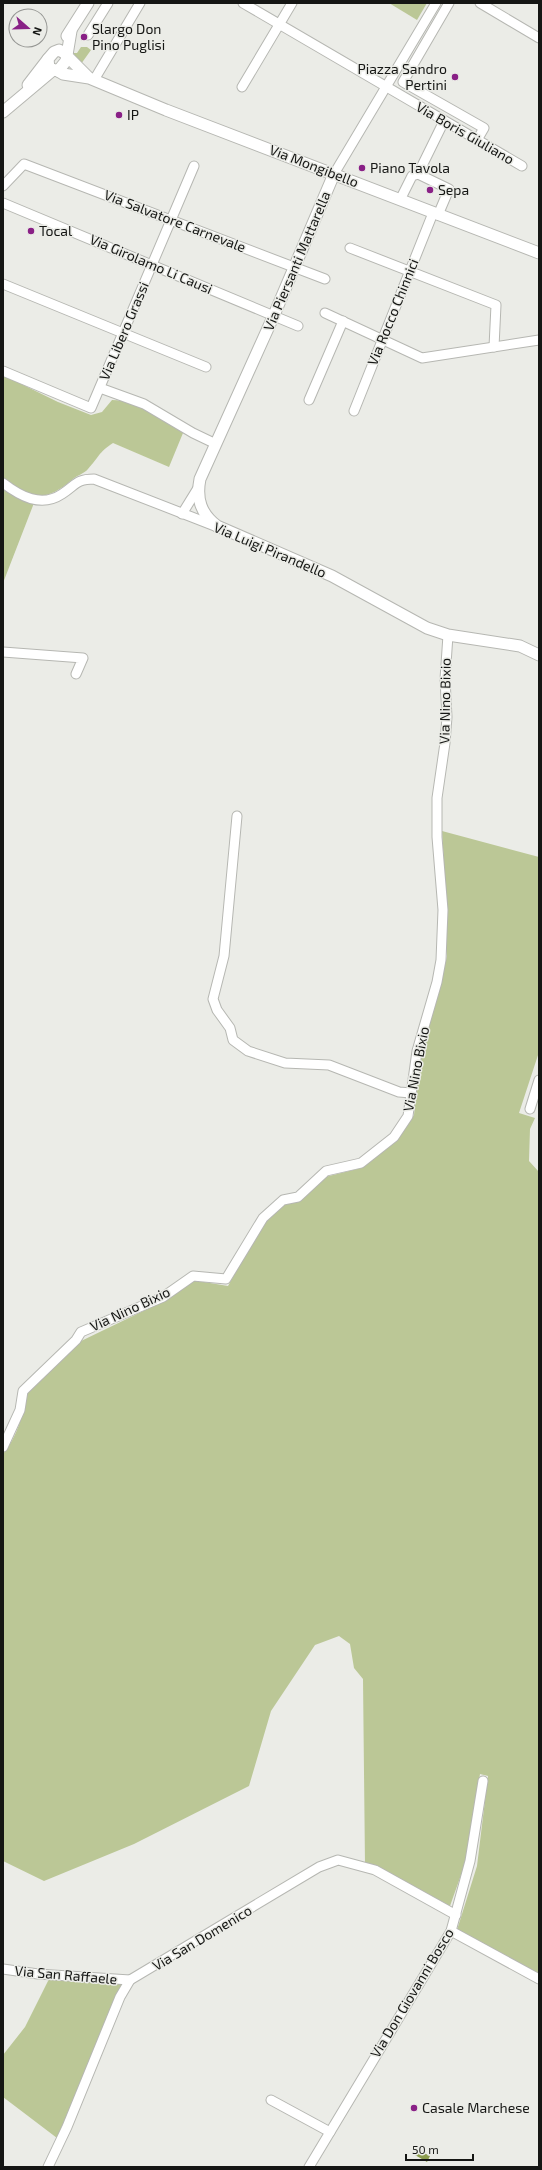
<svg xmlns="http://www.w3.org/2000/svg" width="542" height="2170" font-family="'Exo 2',sans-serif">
<rect width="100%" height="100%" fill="#ebece7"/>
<g fill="#bbc796">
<polygon points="389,3 427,3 417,20"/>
<polygon points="81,47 87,47 91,50 81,64 73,53 77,53"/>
<path d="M 3,375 L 58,402 L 91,415 L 102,412 L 112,400 C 138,401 162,418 183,433 L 169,467 L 113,443 C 98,453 99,457 88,469 C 84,474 77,475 73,479 C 45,503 31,500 3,478 Z"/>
<polygon points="3,487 17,498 34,503 3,583"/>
<path d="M 442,831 L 539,857 L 539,1052 L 519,1113 L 535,1118 L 530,1129 L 529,1161 L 539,1172 L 539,1976 L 457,1930 L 477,1866 L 488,1776 L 480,1774 L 467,1858 L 450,1906 L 382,1869 L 365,1864 L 363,1679 L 354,1668 L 350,1644 L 339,1636 L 315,1645 L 271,1711 L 249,1786 L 134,1844 L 44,1881 L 3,1861 L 3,1454 C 17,1437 24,1414 26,1393 L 79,1342 L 164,1301 L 192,1280 L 228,1286 L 260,1228 L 281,1206 L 298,1199 L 325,1177 L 361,1168 L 394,1142 L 414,1115 L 422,1039 L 438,996 L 447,956 L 445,942 L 447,914 Z"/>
<polygon points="49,1979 120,1982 122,1985 57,2138 3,2097 3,2055 25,2027"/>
</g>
<polygon fill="#8b9c4e" points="418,2150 430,2156 427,2162 415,2155"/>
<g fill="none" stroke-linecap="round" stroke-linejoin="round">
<defs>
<g id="minor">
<polyline points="243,3 522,166"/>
<polyline points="449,3 403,82 484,128 477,140"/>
<polyline points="480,3 539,38"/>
<polyline points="88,35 108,3"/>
<polyline points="94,80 140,3"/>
<polyline points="242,87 292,3"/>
<polyline points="334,174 436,3"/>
<polyline points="418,174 449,189 438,215"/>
<polyline points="3,186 24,164 325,279"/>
<polyline points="400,200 412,176 418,174 444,121"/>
<polyline points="3,203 298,326"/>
<polyline points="350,248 496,305 494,347"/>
<polyline points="3,284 206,367"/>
<polyline points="325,313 422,358 539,340"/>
<polyline points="3,371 91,408 194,166"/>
<polyline points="100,388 144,404 193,433 216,444"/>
<polyline points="309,400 343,321"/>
<polyline points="354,411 433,213"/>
<path d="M 3,483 C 20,496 41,508 62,494 C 76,485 76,479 94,479 L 215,526"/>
<polyline points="182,514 198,488"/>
<polyline points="3,652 83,658 76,674"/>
<polyline points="237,816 224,956 213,999 217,1010 230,1028 233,1040 248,1051 285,1063 329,1065 399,1092 411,1093"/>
<polyline points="530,1109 539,1080"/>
<polyline points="3,1447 20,1410 23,1391 76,1340 81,1332 163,1297 193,1276 226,1279 263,1218 283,1200 298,1197 326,1171 361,1163 394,1137 408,1116 417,1051 437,982 441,960 443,910 437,837 437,798 445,743 447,717 445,679 448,635"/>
<polyline points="451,1931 539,1979"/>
<polyline points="3,1969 38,1974 130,1980"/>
<polyline points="271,2100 330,2132"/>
<polyline points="48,2167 67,2127 120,1997 130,1980 319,1867 338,1860 375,1870 456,1915"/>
<polyline points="309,2167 451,1931 470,1861 483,1781"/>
</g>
<g id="tertiary">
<polyline points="67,36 88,3"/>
<polyline points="66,54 59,50 54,52 48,59 49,68 58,71 66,61 71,31"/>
<polyline points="66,55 88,77"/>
<polyline points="58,71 63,74 89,78 166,110 539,253"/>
<polyline points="28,85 48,59"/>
<polyline points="3,112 53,70"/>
<path d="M 334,174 L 274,315 L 200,479 C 196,499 201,514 217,526 L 332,576 L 427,628 L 448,635 L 520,646 L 539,655"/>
</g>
</defs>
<use href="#minor" stroke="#b6b7b2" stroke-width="11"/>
<use href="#tertiary" stroke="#b6b7b2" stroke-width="13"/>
<use href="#minor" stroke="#fff" stroke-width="9"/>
<use href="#tertiary" stroke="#fff" stroke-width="11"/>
</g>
<g fill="#892086" stroke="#ebece7" stroke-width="1.5">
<circle cx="84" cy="37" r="4"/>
<circle cx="455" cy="77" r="4"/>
<circle cx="119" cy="115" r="4"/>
<circle cx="362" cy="168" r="4"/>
<circle cx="430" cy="190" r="4"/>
<circle cx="31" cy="231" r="4"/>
<circle cx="414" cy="2108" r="4"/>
</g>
<g text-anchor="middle" stroke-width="3" stroke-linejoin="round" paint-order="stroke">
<g font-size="14" fill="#151614" stroke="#ebece7" text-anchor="start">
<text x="92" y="34">Slargo Don<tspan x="92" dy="16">Pino Puglisi</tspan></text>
<text x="447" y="74" text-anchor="end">Piazza Sandro<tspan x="447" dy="16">Pertini</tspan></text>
<text x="127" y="120">IP</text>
<text x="370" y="173">Piano Tavola</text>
<text x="438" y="195">Sepa</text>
<text x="39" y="236">Tocal</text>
<text x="422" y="2113">Casale Marchese</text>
</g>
<g font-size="14" fill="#151614" stroke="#ebece7">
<text transform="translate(465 133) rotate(30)" y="5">Via Boris Giuliano</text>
<text transform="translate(314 166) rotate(21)" y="5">Via Mongibello</text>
<text transform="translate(175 221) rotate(21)" y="5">Via Salvatore Carnevale</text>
<text transform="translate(297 261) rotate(-67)" y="5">Via Piersanti Mattarella</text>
<text transform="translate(151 264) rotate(23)" y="5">Via Girolamo Li Causi</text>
<text transform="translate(393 312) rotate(-68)" y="5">Via Rocco Chinnici</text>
<text transform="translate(124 331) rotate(-67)" y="5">Via Libero Grassi</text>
<text transform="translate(270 550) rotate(23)" y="5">Via Luigi Pirandello</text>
<text transform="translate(445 701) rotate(-89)" y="5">Via Nino Bixio</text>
<text transform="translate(416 1069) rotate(-79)" y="5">Via Nino Bixio</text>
<text transform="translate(130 1309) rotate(-25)" y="5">Via Nino Bixio</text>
<text transform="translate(202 1938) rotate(-31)" y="5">Via San Domenico</text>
<text transform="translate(66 1975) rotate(5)" y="5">Via San Raffaele</text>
<text transform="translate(412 1993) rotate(-59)" y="5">Via Don Giovanni Bosco</text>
</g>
</g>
<rect width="542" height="2170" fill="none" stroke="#151614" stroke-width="8"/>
<g transform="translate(28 28) rotate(110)"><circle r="19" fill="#ebece7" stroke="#959693"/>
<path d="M0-3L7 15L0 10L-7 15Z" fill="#892086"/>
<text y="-6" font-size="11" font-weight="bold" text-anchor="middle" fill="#151614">N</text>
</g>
<path d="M406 2154v6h67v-6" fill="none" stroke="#151614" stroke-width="2"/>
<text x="412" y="2154" font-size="12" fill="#151614" stroke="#ebece7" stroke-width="3" paint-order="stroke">50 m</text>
</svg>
